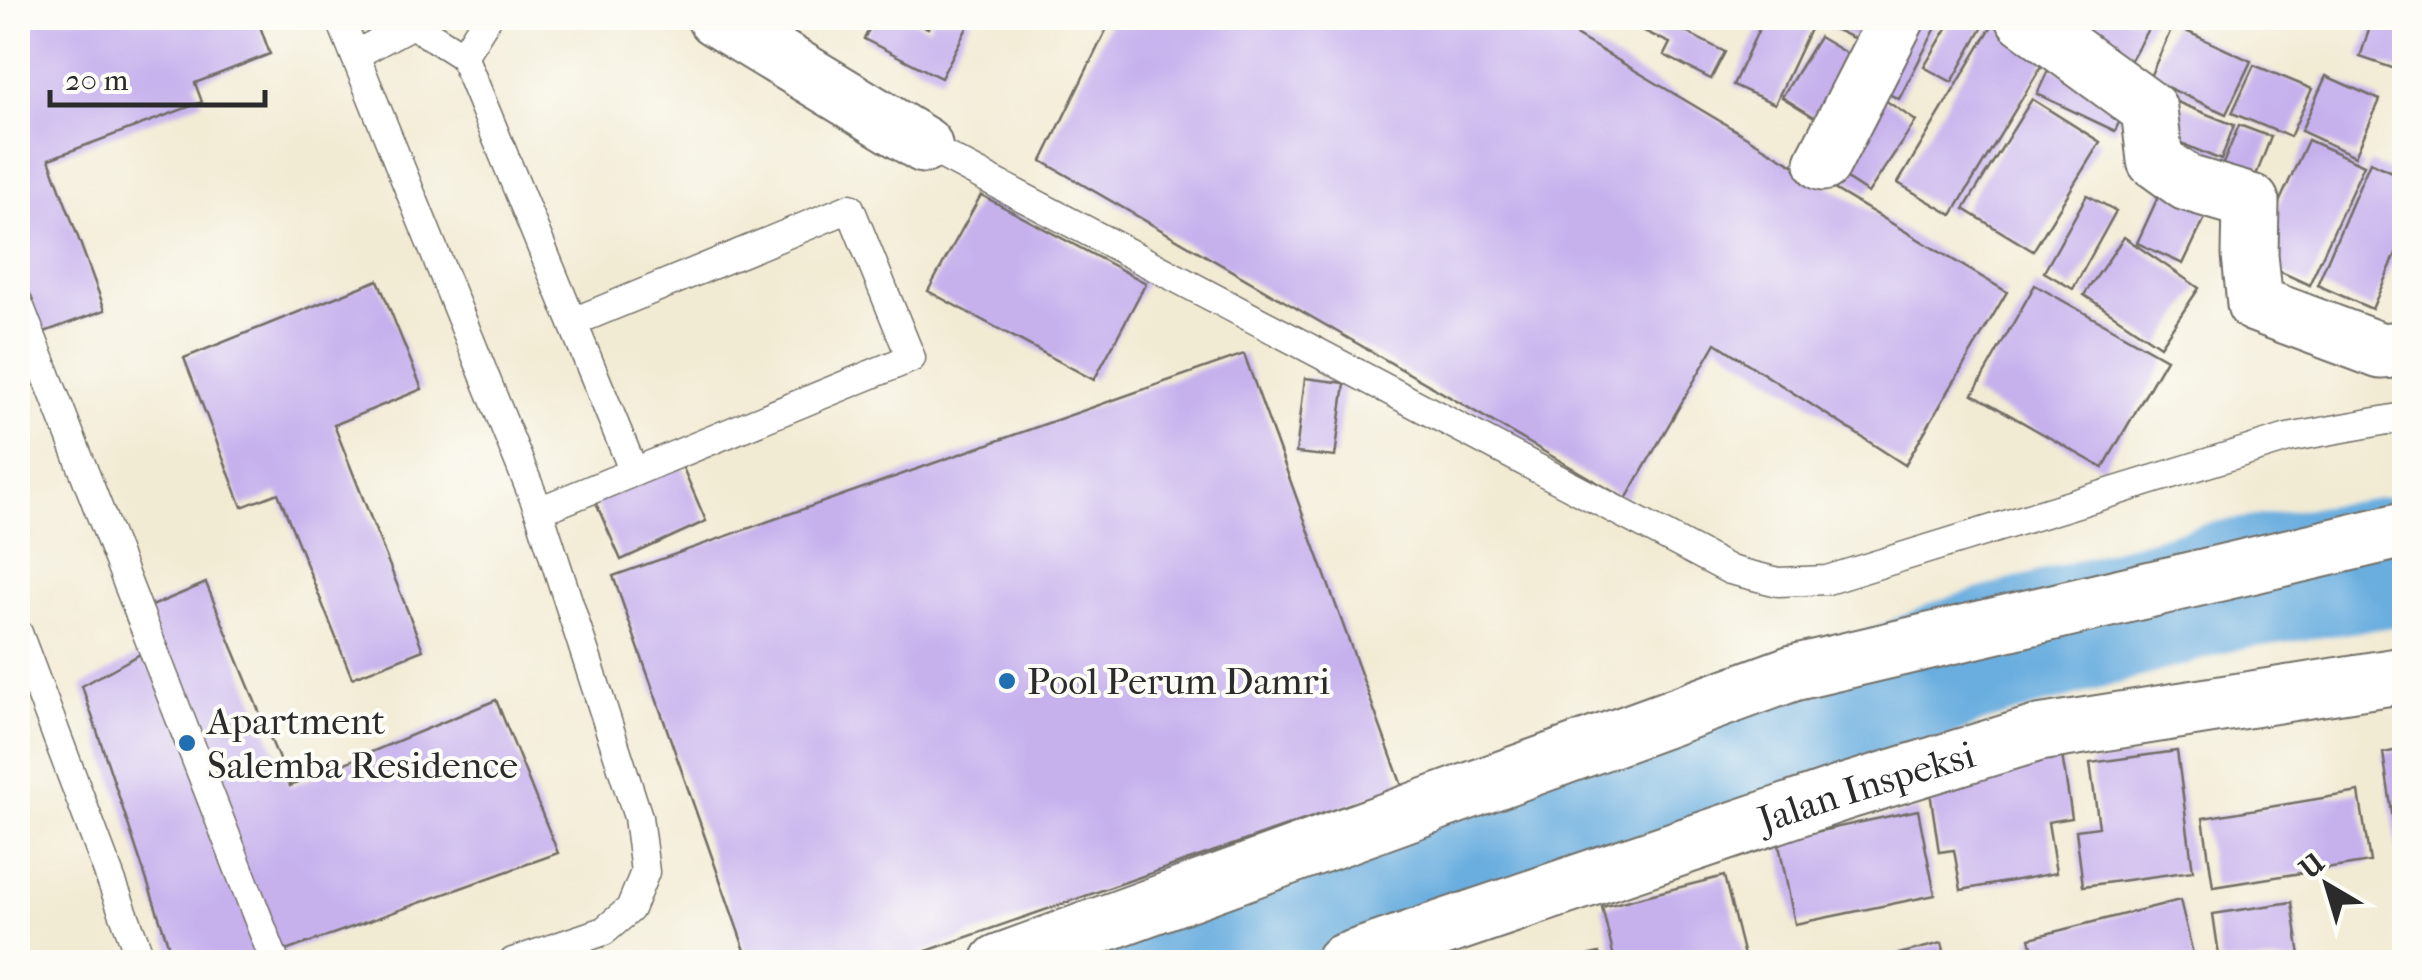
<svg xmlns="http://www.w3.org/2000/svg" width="2422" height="980" font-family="'IM FELL French Canon',serif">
<rect width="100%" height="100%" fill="#fdfcf7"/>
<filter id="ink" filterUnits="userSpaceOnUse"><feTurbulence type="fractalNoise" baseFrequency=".01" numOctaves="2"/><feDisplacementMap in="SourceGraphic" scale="20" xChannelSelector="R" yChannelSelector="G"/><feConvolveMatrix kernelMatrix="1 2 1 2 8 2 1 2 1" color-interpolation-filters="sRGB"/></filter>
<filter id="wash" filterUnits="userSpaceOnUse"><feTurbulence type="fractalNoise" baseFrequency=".0048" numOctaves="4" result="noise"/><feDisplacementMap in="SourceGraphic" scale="40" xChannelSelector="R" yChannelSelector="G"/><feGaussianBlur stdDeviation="2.25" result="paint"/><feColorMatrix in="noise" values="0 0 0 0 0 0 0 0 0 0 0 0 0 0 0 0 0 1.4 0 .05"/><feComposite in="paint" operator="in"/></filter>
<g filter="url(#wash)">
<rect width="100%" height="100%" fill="#f2ebd4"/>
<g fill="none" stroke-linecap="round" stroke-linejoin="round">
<polyline stroke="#6aaedf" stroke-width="130" points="1133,962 1344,895 1757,749 1961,661 2224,586 2404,560"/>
</g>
<g id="blocks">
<g fill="#c6b1ed">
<polygon points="18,18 257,18 270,54 195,83 202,102 49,159 105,310 36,335 49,370 18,382"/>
<polygon points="875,18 906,18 928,28 933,18 972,18 941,78 864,39"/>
<polygon points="1112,18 1547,18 2007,292 1905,465 1716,343 1626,499 1042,161"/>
<polygon points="1616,18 1683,18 1678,28 1725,52 1711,79 1664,55 1670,43"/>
<polygon points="1764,18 1791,18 1811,27 1775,104 1733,85"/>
<polygon points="1819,18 1885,18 1872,47 1817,21"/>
<polygon points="1907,18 1941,18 1899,99 1872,86"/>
<polygon points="1953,18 1988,18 1952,82 1924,67"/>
<polygon points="2047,18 2154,18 2129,63"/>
<polygon points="2373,18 2404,18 2404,72 2360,57"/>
<polygon points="1993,24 2047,57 1952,215 1898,183"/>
<polygon points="2173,25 2251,61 2226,114 2149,79"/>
<polygon points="1819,37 1861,62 1824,123 1782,97"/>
<polygon points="2254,65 2312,89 2290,137 2232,113"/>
<polygon points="2050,66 2128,103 2115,131 2037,94"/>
<polygon points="2326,76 2380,100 2355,156 2301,131"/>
<polygon points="1879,96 1916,121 1868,193 1831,169"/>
<polygon points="2032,99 2100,142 2033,251 1964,209"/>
<polygon points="2172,100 2234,125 2221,160 2159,134"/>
<polygon points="2239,125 2271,137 2248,196 2215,183"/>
<polygon points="2308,140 2364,165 2309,285 2253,259"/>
<polygon points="2370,162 2404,177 2404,235 2372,309 2317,285"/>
<polygon points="2164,184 2211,205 2183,264 2137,243"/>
<polygon points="981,195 1146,283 1094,380 928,291"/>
<polygon points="2087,195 2116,211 2073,289 2044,272"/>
<polygon points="2124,237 2199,288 2160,346 2084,295"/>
<polygon points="378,280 422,389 334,425 423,650 352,678 278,493 242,507 184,358"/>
<polygon points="2035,285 2166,359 2103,468 1973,394"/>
<polygon points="1244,354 1402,786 895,962 749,962 613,576"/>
<polygon points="1305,378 1345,383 1335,457 1296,453"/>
<polygon points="680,461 706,521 621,560 595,501"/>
<polygon points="206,583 290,786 496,700 558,853 255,962 174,962 82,686 142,653 126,617"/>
<polygon points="2404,749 2404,860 2399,860 2383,753"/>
<polygon points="2177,751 2193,871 2083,886 2076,830 2099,827 2090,763"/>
<polygon points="2062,755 2072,818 2048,822 2056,873 1961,890 1954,850 1939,852 1928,778"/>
<polygon points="2359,792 2370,862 2213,887 2203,818"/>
<polygon points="1918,810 1935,895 1795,924 1778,840"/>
<polygon points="1724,876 1745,960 1615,962 1602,907"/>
<polygon points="2180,900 2195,962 2036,962 2030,938"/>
<polygon points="2292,902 2301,962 2220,962 2213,914"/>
<polygon points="1942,943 1947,962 1871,962 1871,961"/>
<polygon points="1599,953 1601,962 1565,962 1564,961"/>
</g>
</g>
</g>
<g filter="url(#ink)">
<use href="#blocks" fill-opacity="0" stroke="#716e66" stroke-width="2.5"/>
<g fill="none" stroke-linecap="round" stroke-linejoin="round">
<defs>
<g id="lane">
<polyline points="340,18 539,511 638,817 645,872 630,909 604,931 513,962"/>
<polyline points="355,55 412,24 463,56 634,472 539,511"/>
<polyline points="463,56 487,18"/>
<polyline points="924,145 1730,570 1778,582 1827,580 2288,438 2404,417"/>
<polyline points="18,302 275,962"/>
<polyline points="573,322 850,208 911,358 634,472"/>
<polyline points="18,633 142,962"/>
</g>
<g id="street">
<polyline points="715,18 924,145"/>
<polyline points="2024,18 2149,109 2155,160 2187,183 2251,202 2250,255 2255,304 2381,351 2404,349"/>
<polyline points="1823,163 1897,18"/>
<polyline points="999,962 1793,673 2404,530"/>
<path id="s1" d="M 1343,962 L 1845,792 L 2039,733 L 2404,675"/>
</g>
</defs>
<use href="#lane" stroke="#716e66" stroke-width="31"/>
<use href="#street" stroke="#716e66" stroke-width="59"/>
<use href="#lane" stroke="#fff" stroke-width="28"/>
<use href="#street" stroke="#fff" stroke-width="55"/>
</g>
</g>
<g fill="#1f6fb2" stroke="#fdfcf7" stroke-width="4">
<circle cx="1007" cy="681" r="10"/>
<circle cx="187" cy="743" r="10"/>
</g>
<g text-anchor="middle" stroke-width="8" stroke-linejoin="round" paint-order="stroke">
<g font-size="38" fill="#2b2b2b" stroke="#fdfcf7" text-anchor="start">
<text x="1027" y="694">Pool Perum Damri</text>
<text x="207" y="734">Apartment<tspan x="207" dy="44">Salemba Residence</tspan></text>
</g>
<g font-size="38" fill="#2b2b2b" stroke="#fdfcf7">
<text dy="13" stroke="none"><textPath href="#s1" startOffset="552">Jalan Inspeksi</textPath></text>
</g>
</g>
<rect width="2422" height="980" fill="none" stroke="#fdfcf7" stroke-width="60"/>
<g transform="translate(2327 885) rotate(322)" stroke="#fdfcf7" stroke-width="8" paint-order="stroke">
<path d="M0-8L18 38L0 25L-18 38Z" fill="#2b2b2b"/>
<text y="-15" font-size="28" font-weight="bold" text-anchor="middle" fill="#2b2b2b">U</text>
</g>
<path d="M50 90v15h215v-15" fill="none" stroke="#2b2b2b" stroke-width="5"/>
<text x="65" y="90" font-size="30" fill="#2b2b2b" stroke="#fdfcf7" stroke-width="8" paint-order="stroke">20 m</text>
</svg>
